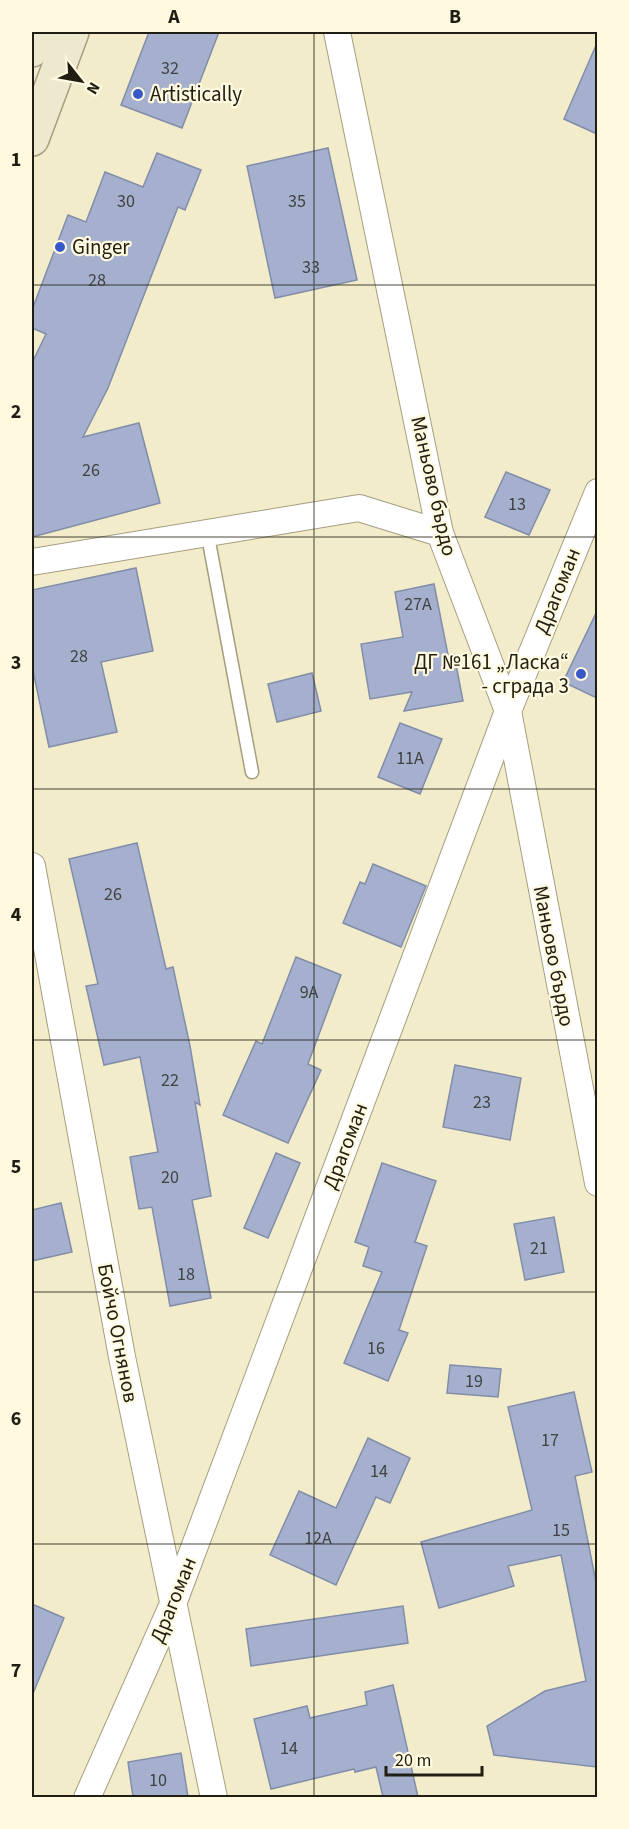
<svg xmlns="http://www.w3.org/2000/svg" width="629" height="1829" font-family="'Source Sans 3',sans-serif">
<rect width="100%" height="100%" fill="#f2eccb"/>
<g fill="#a4b0cd" stroke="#828da9" stroke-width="1.5">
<polygon points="149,32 219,32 182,128 121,105"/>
<polygon points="597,43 597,134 564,119"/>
<polygon points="328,148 357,280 275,298 247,166"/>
<polygon points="157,153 201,170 185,210 178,207 108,388 83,437 139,423 160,503 32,537 32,363 46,334 32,328 32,310 68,215 86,222 105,172 143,187"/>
<polygon points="506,472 550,490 529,535 485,517"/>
<polygon points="136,568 153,651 101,662 117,732 49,747 32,666 32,590"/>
<polygon points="434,584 448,655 454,654 463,701 404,711 412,692 370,699 361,644 403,637 395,592"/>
<polygon points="597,611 597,698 563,682"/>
<polygon points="312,673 321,711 277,722 268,684"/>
<polygon points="400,723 442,739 420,794 378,777"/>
<polygon points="137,843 166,969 173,967 190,1046 200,1105 195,1102 211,1196 192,1200 211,1298 170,1306 152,1207 139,1209 130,1157 158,1152 140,1057 104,1065 86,986 98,984 69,859"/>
<polygon points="373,864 426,886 401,947 343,923 360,882 365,884"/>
<polygon points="296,957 341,975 308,1064 321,1070 288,1143 223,1115 256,1041 262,1044"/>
<polygon points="455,1065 521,1078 510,1140 443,1127"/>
<polygon points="276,1153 300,1163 268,1238 244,1228"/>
<polygon points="382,1163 436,1181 415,1242 427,1246 399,1330 408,1333 388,1381 344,1363 382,1272 363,1266 369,1247 355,1242"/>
<polygon points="61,1203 72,1252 32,1261 32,1210"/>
<polygon points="554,1217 564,1272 525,1280 514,1224"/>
<polygon points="450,1365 501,1369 498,1397 447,1393"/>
<polygon points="574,1392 592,1472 575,1476 597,1587 597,1767 494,1755 487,1726 545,1691 586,1681 561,1555 508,1566 514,1586 439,1608 421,1542 532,1510 508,1407"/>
<polygon points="368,1438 410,1458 390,1503 376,1497 336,1585 270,1555 299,1491 336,1508"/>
<polygon points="32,1604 64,1618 32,1696"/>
<polygon points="403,1606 408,1643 251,1666 246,1629"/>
<polygon points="393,1685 418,1797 383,1797 376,1767 355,1772 354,1769 271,1789 254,1719 307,1706 310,1718 367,1705 365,1692"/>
<polygon points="181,1753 188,1797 133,1797 128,1762"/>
</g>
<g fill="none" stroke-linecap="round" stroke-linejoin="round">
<defs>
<polyline id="lane" points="207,531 252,772"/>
<g id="street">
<polyline points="337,32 440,533 508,711 598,1183"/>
<polyline points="32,562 359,508 440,533"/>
<polyline points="32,866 122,1357 214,1798"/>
<polyline points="87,1798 173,1604 508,711 598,492"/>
</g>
<g id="secondary">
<polyline points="32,50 38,32"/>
<polyline points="32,139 72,32"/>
</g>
</defs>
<use href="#lane" stroke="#a59e80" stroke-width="15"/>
<use href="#street" stroke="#a59e80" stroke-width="28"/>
<use href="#secondary" stroke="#a59e80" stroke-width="36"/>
<use href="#lane" stroke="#fff" stroke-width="12"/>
<use href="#street" stroke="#fff" stroke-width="26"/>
<use href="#secondary" stroke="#eee8cf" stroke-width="33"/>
</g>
<path fill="none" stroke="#201e12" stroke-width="1.5" stroke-opacity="0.55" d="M 314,32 L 314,1798M 32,285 L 598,285M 32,537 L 598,537M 32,789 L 598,789M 32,1040 L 598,1040M 32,1292 L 598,1292M 32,1544 L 598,1544"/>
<g fill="#3858c9" stroke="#fef9df" stroke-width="2">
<circle cx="138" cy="94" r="6"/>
<circle cx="60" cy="247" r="6"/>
<circle cx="581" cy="674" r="6"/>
</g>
<g text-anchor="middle" stroke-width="4.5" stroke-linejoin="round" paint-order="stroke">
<g font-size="18" fill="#414241">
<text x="170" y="74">32</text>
<text x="126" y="207">30</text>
<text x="297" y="207">35</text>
<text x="311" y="273">33</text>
<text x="97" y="286">28</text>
<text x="91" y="476">26</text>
<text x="517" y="510">13</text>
<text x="418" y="610">27А</text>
<text x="79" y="662">28</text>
<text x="410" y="764">11А</text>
<text x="113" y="900">26</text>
<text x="309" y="998">9А</text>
<text x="170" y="1086">22</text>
<text x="482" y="1108">23</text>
<text x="170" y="1183">20</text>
<text x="539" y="1254">21</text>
<text x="186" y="1280">18</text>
<text x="376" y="1354">16</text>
<text x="474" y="1387">19</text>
<text x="550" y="1446">17</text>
<text x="379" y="1477">14</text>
<text x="561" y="1536">15</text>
<text x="318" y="1544">12А</text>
<text x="289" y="1754">14</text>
<text x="158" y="1786">10</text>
</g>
<g font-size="21" fill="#201e12" stroke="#fef9df" text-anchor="start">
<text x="150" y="101">Artistically</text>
<text x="72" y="254">Ginger</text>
<text x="569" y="669" text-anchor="end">ДГ №161 „Ласка“<tspan x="569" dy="24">- сграда 3</tspan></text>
</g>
<g font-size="21" fill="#201e12" stroke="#fef9df">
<text transform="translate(434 486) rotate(77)" y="7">Маньово бърдо</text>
<text transform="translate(557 591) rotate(-68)" y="7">Драгоман</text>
<text transform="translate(554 956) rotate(79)" y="7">Маньово бърдо</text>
<text transform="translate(345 1146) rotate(-69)" y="7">Драгоман</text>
<text transform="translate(118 1333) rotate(79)" y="7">Бойчо Огнянов</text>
<text transform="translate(173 1600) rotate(-68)" y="7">Драгоман</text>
</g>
</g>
<rect width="629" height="1829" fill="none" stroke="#fef9df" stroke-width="66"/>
<g transform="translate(81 81) rotate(121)" stroke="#fef9df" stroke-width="4.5" paint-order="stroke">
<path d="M0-4.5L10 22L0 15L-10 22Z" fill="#201e12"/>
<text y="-9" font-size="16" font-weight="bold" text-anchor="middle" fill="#201e12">N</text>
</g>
<path d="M386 1766v9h96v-9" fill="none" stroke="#201e12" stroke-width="3"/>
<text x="395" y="1766" font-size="18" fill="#201e12" stroke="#fef9df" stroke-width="4.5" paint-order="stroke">20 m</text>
<rect x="33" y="33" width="563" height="1763" fill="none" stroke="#201e12" stroke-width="2"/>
<g font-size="20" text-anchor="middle" font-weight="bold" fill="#201e12">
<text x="174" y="23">A</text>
<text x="455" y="23">B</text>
<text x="16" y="166">1</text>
<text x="16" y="418">2</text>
<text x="16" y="669">3</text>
<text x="16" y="921">4</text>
<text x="16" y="1173">5</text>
<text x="16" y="1425">6</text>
<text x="16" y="1677">7</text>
</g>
</svg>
